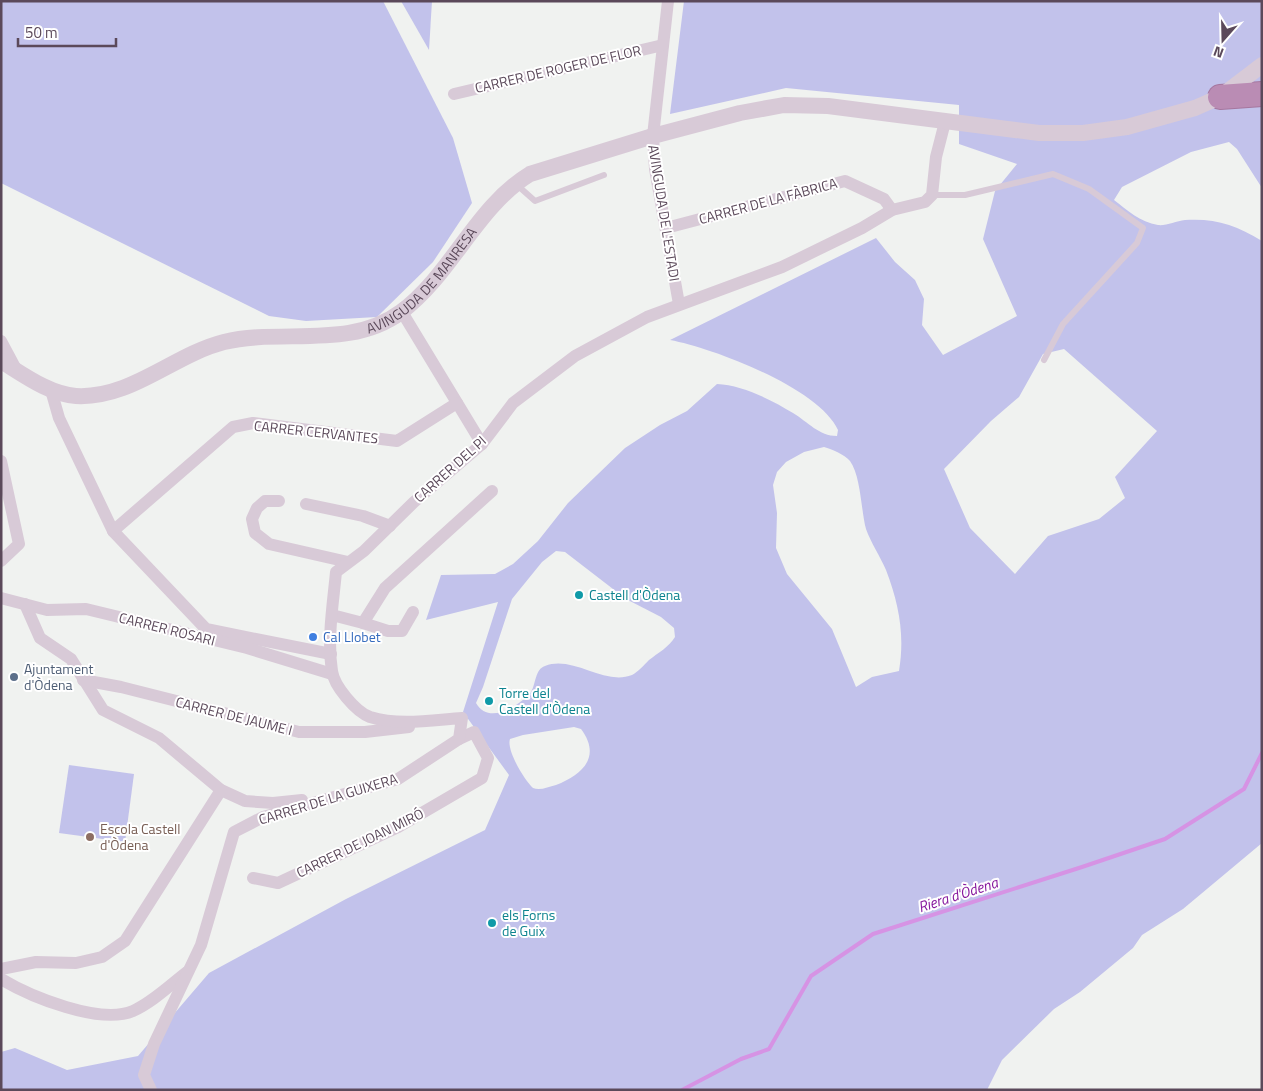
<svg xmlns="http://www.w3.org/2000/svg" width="1263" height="1091" font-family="'Titillium Web',sans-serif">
<rect width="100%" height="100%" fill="#f0f2f0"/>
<g fill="#c2c2eb" fill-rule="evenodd">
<polygon points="1,1 383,1 453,138 472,203 433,262 377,317 306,321 269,316 1,183"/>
<polygon points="401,1 432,1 429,50"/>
<path d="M 684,1 L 1262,1 L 1262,188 L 1237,149 L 1229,142 L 1191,152 L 1122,187 L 1114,200 C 1127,210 1140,222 1158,225 C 1166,226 1176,221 1185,220 C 1215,218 1236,225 1262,241 L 1262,843 L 1183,909 L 1142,935 L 1133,948 L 1080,992 L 1054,1009 L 1002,1060 L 987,1090 L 1,1090 L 1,1052 L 15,1048 L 67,1070 L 138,1056 L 209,973 L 346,899 L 485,830 L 509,775 L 463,712 L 498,602 L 426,620 L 441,575 L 495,574 L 513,564 L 538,541 L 568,503 L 625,448 L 660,425 L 687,411 L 717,384 C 742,385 772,400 793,413 C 808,422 819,436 837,436 L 838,430 C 819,388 713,348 670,340 L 876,238 L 895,262 L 915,280 L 924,299 L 922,325 L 943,355 L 1017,316 L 983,239 L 995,191 L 1017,164 L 959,144 L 959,105 L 786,88 L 670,114 ZM 1064,349 L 1157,431 L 1115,477 L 1125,498 L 1099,519 L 1048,536 L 1015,574 L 970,528 L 944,469 L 991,421 L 1019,397 L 1043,354 ZM 824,447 C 832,449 845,455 850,461 C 861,476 861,511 866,529 C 871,543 880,556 886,570 C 899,604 905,635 899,671 L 872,677 L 856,687 L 832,629 L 787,574 L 776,548 L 777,513 L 773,485 L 777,472 L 786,462 L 804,452 ZM 556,551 L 565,552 L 626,599 L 661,617 L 674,628 L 675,637 C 669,647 658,653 649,660 C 644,665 638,672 632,675 C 604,686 573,655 545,666 C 535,669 536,684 531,692 C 520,705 489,726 476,703 L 483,687 L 512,599 L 542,562 ZM 574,727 L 581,729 C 602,757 582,775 556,785 C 548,787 540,791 533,788 C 525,781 506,750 510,739 L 523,735 Z"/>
<polygon points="69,765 134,774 125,842 59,833"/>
</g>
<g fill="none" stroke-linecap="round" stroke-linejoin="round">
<polyline stroke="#d693e4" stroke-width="4" points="682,1090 741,1059 769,1049 811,976 873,934 1082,867 1165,839 1244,789 1262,753"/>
<defs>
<polyline id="motorway" points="1220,97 1262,94"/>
</defs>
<use href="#motorway" stroke="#a5779f" stroke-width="26"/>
<g stroke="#d8cad7" stroke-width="6">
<polyline points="517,185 535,201 604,175"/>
<polyline points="932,195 965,195 1053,174 1089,189 1143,228 1137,243 1063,324 1044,360"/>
</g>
<g stroke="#d8cad7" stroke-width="12">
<polyline points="668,1 653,136 655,169 679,304"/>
<polyline points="454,94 663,45"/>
<polyline points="666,228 845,181 884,199 892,210"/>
<polyline points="402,312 482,444"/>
<polyline points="1,341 17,371"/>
<polyline points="51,390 59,418 113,531 206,629 331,654"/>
<polyline points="1,461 19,544 1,561"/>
<polyline points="279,501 265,501 257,508 252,519 255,533 269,544 348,562"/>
<polyline points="306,504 363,516 390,526"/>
<polyline points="113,531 233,427 253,423 397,441 457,403"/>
<polyline points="1,598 47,610 86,609 247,648 332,674"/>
<polyline points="25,604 40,638 71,659 103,710 159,738 221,790 245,801 273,803 302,800"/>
<polyline points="332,615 363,623 385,588 492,491"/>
<polyline points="363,623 388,631 402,631 413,612"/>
<polyline points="83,680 121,687 299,732 365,732 409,727"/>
<polyline points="253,878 278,883 398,827 482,778 488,758 474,732 459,739"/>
<polyline points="1,969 36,962 76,963 102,957 125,941 221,790"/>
<path d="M 1,979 C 31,997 100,1025 133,1011 C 153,1002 170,985 187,972"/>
<path d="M 151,1090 L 144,1075 L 154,1044 L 201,945 L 234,832 L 263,817 L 398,779 L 459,739 L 462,718 C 433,720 399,726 370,717 C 356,712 334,686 332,671 C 327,639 333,604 336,572 L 364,551 L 414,502 L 482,444 L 513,403 L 575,356 L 647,317 L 782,267 L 862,228 L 892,210 L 925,202 L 932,195 L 936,157 L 945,122"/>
</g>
<path stroke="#d8cad7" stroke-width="16" id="s1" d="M 1,361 C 24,375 49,394 76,396 C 131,399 173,355 224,342 C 282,328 350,350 401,312 C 452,274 476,207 530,174 L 653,136 L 740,113 L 784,105 L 828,106 L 1039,133 L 1083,133 L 1127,127 L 1195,108 L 1220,97 L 1262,65"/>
<use href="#motorway" stroke="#ba8cb4" stroke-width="24"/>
</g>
<g fill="#0f9aa8" stroke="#fff" stroke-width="2">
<circle cx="579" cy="595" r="5"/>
<circle cx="489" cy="701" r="5"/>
<circle cx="492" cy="923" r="5"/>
</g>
<circle fill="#3f7fe0" stroke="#fff" stroke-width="2" cx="313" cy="637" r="5"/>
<circle fill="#5c6f8a" stroke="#fff" stroke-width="2" cx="14" cy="677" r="5"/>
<circle fill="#8d6e63" stroke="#fff" stroke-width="2" cx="90" cy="837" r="5"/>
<g text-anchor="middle" stroke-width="4" stroke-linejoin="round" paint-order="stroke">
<g font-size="14" fill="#5b495a" stroke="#fff">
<text transform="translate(558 69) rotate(-13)" y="5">CARRER DE ROGER DE FLOR</text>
<text transform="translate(768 201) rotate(-15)" y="5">CARRER DE LA FÀBRICA</text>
<text transform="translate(664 213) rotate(81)" y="5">AVINGUDA DE L'ESTADI</text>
<text dy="5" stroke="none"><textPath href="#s1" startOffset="461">AVINGUDA DE MANRESA</textPath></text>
<text transform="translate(316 432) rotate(6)" y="5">CARRER CERVANTES</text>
<text transform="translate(450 469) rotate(-42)" y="5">CARRER DEL PI</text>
<text transform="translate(167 629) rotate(14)" y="5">CARRER ROSARI</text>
<text transform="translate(234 716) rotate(14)" y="5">CARRER DE JAUME I</text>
<text transform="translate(328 799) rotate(-17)" y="5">CARRER DE LA GUIXERA</text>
<text transform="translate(360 843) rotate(-26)" y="5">CARRER DE JOAN MIRÓ</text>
</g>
<g font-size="14" fill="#0d838f" stroke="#fff" text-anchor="start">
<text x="589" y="600">Castell d'Òdena</text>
<text x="499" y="698">Torre del<tspan x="499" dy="16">Castell d'Òdena</tspan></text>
<text x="502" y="920">els Forns<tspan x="502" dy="16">de Guix</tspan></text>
</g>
<g font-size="14" fill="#366cbe" stroke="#fff" text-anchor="start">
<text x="323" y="642">Cal Llobet</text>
</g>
<g font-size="14" fill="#4e5e75" stroke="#fff" text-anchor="start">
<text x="24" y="674">Ajuntament<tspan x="24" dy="16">d'Òdena</tspan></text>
</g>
<g font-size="14" fill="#785e54" stroke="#fff" text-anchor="start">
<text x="100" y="834">Escola Castell<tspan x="100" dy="16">d'Òdena</tspan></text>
</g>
<g font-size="15" font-style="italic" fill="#87199e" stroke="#fff">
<text transform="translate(958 895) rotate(-18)" y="5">Riera d'Òdena</text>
</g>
</g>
<rect width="1263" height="1091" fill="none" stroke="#5b495a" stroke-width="5"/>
<g transform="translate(1223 40) rotate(200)" stroke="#ffffff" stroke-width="4" paint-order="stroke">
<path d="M0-4L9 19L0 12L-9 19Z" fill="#5b495a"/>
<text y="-8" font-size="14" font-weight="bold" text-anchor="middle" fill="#5b495a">N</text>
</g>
<path d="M18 38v8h98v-8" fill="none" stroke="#5b495a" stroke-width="2.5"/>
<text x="25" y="38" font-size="15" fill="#5b495a" stroke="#ffffff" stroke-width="4" paint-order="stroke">50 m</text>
</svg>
